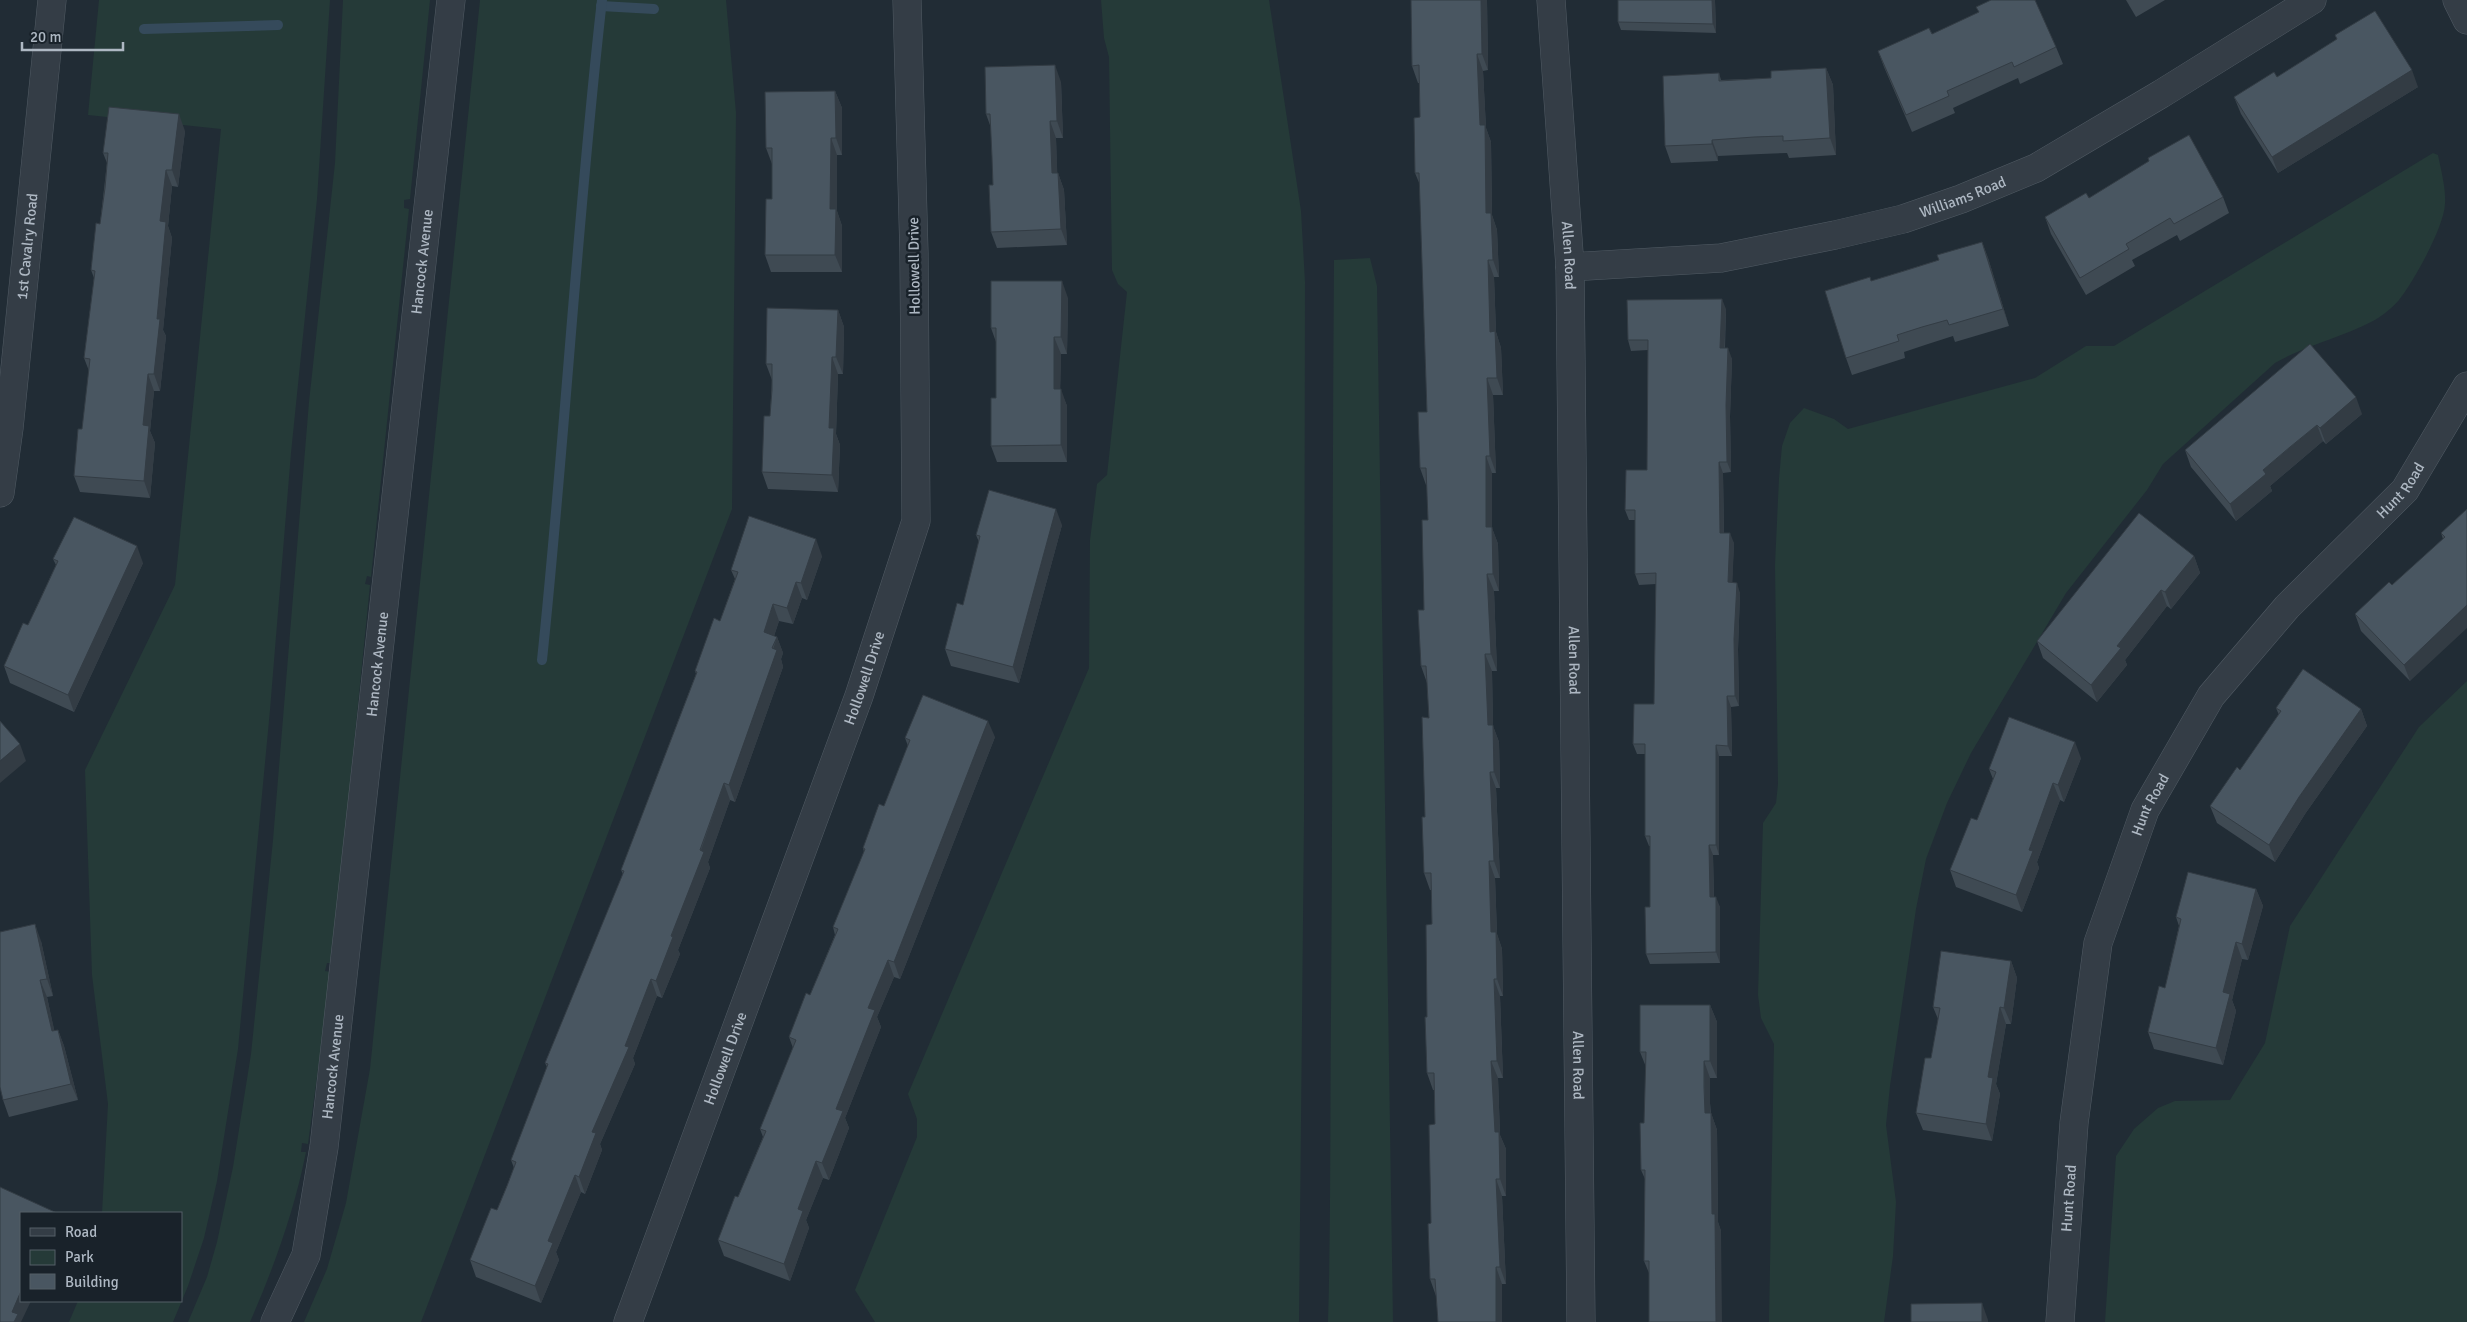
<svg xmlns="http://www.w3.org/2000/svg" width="2467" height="1322" font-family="Signika,sans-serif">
<rect width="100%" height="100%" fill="#212c35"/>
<g fill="#253a38">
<polygon points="99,0 330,0 317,199 291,453 270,710 238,1049 217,1181 204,1238 188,1286 173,1322 69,1322 78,1301 181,1301 181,1213 102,1213 108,1104 92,975 85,770 175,585 221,129 88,115"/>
<path d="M 343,0 L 430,0 L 410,199 L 404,200 L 404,208 L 409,209 L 371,577 L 367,576 L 365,584 L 370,585 L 332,963 L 327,963 L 325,971 L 331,972 L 308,1144 L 302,1143 L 301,1152 L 306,1152 C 294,1212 274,1267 250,1322 L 188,1322 L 207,1277 L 217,1242 L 233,1167 L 251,1054 L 273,840 L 309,402 L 335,163 Z"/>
<polygon points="480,0 726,0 736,113 732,509 421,1322 304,1322 327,1269 346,1203 370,1069"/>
<polygon points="1101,0 1269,0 1301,211 1305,282 1304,822 1299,1322 875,1322 855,1290 917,1137 917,1119 908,1094 1089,668 1090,540 1097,484 1107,475 1127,292 1118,284 1112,270 1109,57 1104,38"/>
<path d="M 2433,153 L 2438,155 C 2441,170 2446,188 2445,204 C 2444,227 2414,281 2399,300 C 2393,307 2381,317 2373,321 C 2341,338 2306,345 2275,363 L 2163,464 L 2147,490 L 2066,593 L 1971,753 L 1947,803 L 1926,859 L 1916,909 L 1890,1086 L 1886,1125 L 1896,1202 L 1893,1256 L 1884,1322 L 1769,1322 L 1774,1044 L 1761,1018 L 1758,995 L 1763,823 L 1776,803 L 1778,784 L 1775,565 L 1779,478 L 1782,446 L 1790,423 L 1804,408 L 1834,419 L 1848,429 L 2035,378 L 2086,346 L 2114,346 Z"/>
<path d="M 1370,258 L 1377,286 L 1393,1322 L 1328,1322 C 1331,1219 1330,1116 1331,1012 C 1333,762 1332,511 1334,260 Z"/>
<polygon points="2467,681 2467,1322 2105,1322 2116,1156 2134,1129 2158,1108 2175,1101 2230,1100 2265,1043 2290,926 2419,727"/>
</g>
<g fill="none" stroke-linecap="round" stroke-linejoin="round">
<g stroke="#354a5b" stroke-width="10">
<polyline points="601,6 654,9"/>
<polyline points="144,29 278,25"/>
<path d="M 542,660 C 565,440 577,219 602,0"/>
</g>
<defs>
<g id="minor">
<path id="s1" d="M 1551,0 L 1570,267 L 1581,1322"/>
<polyline points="2457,0 2467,20"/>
<path id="s2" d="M 1570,267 L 1721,258 L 1835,235 L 1903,219 L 1961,199 L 2036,168 L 2161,94 L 2312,0"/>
<path id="s3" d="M 0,493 L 9,428 L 52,0"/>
<path id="s4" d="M 275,1322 L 306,1255 L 324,1147 L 451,0"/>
<path id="s5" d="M 628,1322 L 859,696 L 916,521 L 914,253 L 907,0"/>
<path id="s6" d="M 2060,1322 L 2074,1123 L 2098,943 L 2145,810 L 2211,696 L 2287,607 L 2405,490 L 2467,386"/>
</g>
</defs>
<use href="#minor" stroke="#515b64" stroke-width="29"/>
<use href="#minor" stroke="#343d46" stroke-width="28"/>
</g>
<g fill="#3f4a53">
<polygon points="1411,0 1487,0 1488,70 1483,71 1486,128 1491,142 1492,215 1497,230 1499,277 1494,277 1496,332 1501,348 1503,395 1493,395 1496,473 1492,473 1492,528 1498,544 1499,591 1494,591 1497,671 1492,671 1493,726 1499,742 1500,788 1496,788 1500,878 1495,878 1497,934 1502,949 1503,996 1500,996 1503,1078 1498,1078 1500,1135 1506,1149 1506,1196 1502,1196 1506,1284 1502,1284 1502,1322 1438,1322 1436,1296 1430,1279 1435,1124 1434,1090 1433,1090 1427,1073 1427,1017 1432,924 1431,890 1430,890 1424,873 1425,817 1429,718 1427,683 1421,666 1428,520 1427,485 1426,485 1420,468 1427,412 1420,185 1415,173 1420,117 1419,83 1418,83 1412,66"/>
<polygon points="1715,0 1716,33 1621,30 1618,22"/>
<polygon points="2126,0 2165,0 2136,17"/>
<polygon points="1932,34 2056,47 2063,64 2020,84 2018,78 1953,108 1955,113 1912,132 1884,67 1878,51"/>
<polygon points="2335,35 2418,87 2278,173 2241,114 2234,97 2277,77 2337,39"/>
<polygon points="1826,68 1833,85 1836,155 1789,158 1787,153 1761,154 1718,156 1718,161 1671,163 1665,146 1719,73 1721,80 1771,78"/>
<polygon points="1061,82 1063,138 1056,138 1057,173 1058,173 1064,190 1067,245 997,248 991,232 993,185 992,157 991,128 986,114"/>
<polygon points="835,91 842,108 842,155 837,155 837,211 842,226 842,272 771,272 765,255 772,199 772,164 766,148"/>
<polygon points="185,131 178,187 172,186 168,226 172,238 163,330 166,336 160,391 154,391 150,431 155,443 150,498 80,492 74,476 82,429 89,371 84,358 94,278 91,270 100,224 107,163 103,153"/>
<polygon points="2223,197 2229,213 2180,241 2177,235 2132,260 2135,266 2086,295 2051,234 2045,217 2089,198"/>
<polygon points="1982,242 1988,258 2009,326 1955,342 1953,336 1928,344 1904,352 1905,358 1852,375 1846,358 1871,281 1939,260"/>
<polygon points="1068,298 1067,354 1061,354 1060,389 1067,406 1067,462 997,462 991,446 996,398 996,342 991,328"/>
<polygon points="1726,309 1725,348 1732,359 1730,416 1731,472 1723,473 1724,533 1734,543 1732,582 1740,593 1738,649 1739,706 1731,707 1732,756 1719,756 1719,855 1713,855 1714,897 1720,907 1720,963 1650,964 1646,954 1650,907 1650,846 1649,846 1645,836 1645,754 1637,754 1633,744 1654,704 1656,584 1639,585 1635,574 1635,520 1629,520 1625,510 1647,470 1648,350 1631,351 1628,340"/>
<polygon points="838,310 844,327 843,374 838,374 836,434 840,445 838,492 768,489 762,472 770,416 772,380 766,364"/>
<polygon points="2362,414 2326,444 2323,441 2296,464 2270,486 2272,491 2236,521 2191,467 2185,450"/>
<polygon points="2467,509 2410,681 2361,631 2355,614 2392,585 2443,539 2441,533"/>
<polygon points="1062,525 1019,683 951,666 945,649 963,605 979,542 976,535"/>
<polygon points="822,556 807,600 802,598 793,624 779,621 774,636 777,637 783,653 781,659 783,667 735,802 730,800 708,862 710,868 678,950 680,954 662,998 657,996 633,1058 635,1064 600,1144 602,1150 585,1194 581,1192 556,1252 559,1260 541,1303 476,1277 470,1260 497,1210 514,1168 511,1160 547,1067 545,1063 623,874 621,870 696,674 695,671 720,621 735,579 731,570"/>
<polygon points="2194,556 2200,573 2171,609 2167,606 2125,660 2127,665 2097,702 2043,658 2037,641"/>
<polygon points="53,559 143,563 74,712 10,683 4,666 28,625 56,565"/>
<polygon points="2276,708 2361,709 2367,726 2305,814 2275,862 2217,823 2210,806 2240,770 2279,715"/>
<polygon points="995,737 900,979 894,977 877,1017 881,1027 845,1118 849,1128 829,1180 823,1178 806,1220 809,1228 790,1281 724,1256 718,1240 738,1197 763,1137 760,1129 793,1048 789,1037 810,995 835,935 833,927 864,852 863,848 884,806 908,746 905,738"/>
<polygon points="2081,758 2064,802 2060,800 2037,862 2039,868 2022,912 1956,887 1950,870 1977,820 1993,779 1989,769"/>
<polygon points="2256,889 2263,906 2248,960 2242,959 2232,1000 2236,1011 2223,1065 2154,1049 2148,1032 2165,988 2179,926 2176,917"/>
<polygon points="41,941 53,996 47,997 54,1030 58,1030 64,1046 78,1100 9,1117 3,1100"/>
<polygon points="2011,961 2017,978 2011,1024 2006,1024 1996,1084 2000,1094 1992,1141 1923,1130 1916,1113 1931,1058 1938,1019 1933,1007"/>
<polygon points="1710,1005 1717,1022 1717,1078 1710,1078 1710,1103 1711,1113 1717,1130 1718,1222 1721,1231 1649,1273 1644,1261 1645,1179 1641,1170 1644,1123 1646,1067 1640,1052"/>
</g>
<g fill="#333c44">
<polygon points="1481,0 1487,0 1488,70 1482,54"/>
<polygon points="1712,0 1715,0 1716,33 1713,24"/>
<polygon points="1477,54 1483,71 1486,128 1491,142 1492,215 1497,230 1499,277 1493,260 1486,213 1480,125"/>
<polygon points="1055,65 1061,82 1063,138 1057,121"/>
<polygon points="1826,68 1833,85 1836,155 1830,138"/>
<polygon points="2412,70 2418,87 2278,173 2272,157"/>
<polygon points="835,91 842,108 842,155 836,138"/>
<polygon points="179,114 185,131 178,187 172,170"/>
<polygon points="1050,121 1056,138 1058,190 1052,173"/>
<polygon points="831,138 837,155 837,211 842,226 842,272 835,255 830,209"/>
<polygon points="1712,140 1718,156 1718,161 1712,144"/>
<polygon points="166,170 172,186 168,226 172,238 163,330 166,336 160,391 154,374 160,221"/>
<polygon points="1058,173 1064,190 1067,245 1061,229"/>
<polygon points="1982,242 1988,258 2009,326 2003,309"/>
<polygon points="1488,260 1494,277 1496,332 1501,348 1503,395 1497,378 1490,332"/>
<polygon points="1062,281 1068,298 1067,354 1061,337"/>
<polygon points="1722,299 1726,309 1724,359 1720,348"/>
<polygon points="838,310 844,327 843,374 836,357"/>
<polygon points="1054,337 1061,354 1060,406 1054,389"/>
<polygon points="1728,348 1732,359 1730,416 1731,472 1727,462 1726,405"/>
<polygon points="832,357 838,374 836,434 840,445 838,492 832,475 829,428"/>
<polygon points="148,374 154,391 150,431 155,443 150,498 144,481 143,425"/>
<polygon points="1487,378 1493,395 1496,473 1490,456"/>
<polygon points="1061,389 1067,406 1067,462 1061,445"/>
<polygon points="2356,397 2362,414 2326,444 2320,428"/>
<polygon points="2317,425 2323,441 2270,486 2272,491 2236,521 2230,504 2263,470"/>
<polygon points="1486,456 1492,473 1492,528 1498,544 1499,591 1493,574 1486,527"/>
<polygon points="1719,462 1723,473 1724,543 1720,533"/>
<polygon points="1056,509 1062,525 1019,683 1013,667"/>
<polygon points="1730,533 1734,543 1732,593 1728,582"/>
<polygon points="816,539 822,556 807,600 801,583"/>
<polygon points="137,546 143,563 74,712 68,695"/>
<polygon points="2194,556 2200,573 2171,609 2165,592"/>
<polygon points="1487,574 1494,591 1497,671 1491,654"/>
<polygon points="796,582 802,598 793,624 787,608"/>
<polygon points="1737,583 1740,593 1738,649 1739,706 1735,696 1734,639"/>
<polygon points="2161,590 2167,606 2125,660 2127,665 2097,702 2091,685 2117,646"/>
<polygon points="773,604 779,621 770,648 764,632"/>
<polygon points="2467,605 2467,628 2410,681 2404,665"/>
<polygon points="777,637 783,653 781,659 783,667 735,802 729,785"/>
<polygon points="1485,654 1492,671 1493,726 1499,742 1500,788 1494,772 1488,725"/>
<polygon points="1727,696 1731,707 1732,756 1728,746"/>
<polygon points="2361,709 2367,726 2305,814 2275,862 2269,845 2299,797"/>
<polygon points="988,721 995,737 900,979 894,962"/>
<polygon points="2075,742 2081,758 2064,802 2058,785"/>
<polygon points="20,744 26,761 0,783 0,761"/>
<polygon points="1716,745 1719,756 1719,855 1716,845"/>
<polygon points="1490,772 1496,788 1500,878 1494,861"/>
<polygon points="724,783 730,800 708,862 710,868 678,950 680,954 662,998 656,981"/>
<polygon points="2053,783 2060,800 2037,862 2039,868 2022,912 2016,895 2029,850"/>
<polygon points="1709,845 1713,855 1714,907 1710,897"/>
<polygon points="1489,861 1495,878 1497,934 1502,949 1503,996 1497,979 1491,932"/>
<polygon points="2256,889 2263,906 2248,960 2242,944"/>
<polygon points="1716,897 1720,907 1720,963 1716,952"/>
<polygon points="35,924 41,941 53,996 47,979"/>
<polygon points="2236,942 2242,959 2232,1000 2236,1011 2223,1065 2216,1048 2223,992"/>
<polygon points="888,960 894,977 877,1017 881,1027 845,1118 849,1128 829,1180 822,1163 836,1109 868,1008"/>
<polygon points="2011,961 2017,978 2011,1024 2004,1008"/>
<polygon points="651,979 657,996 633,1058 635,1064 600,1144 602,1150 585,1194 579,1177 592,1132"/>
<polygon points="1494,979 1500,996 1503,1078 1497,1061"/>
<polygon points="40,980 47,997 58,1047 52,1031"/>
<polygon points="1710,1005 1717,1022 1717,1078 1710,1061"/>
<polygon points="2000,1007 2006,1024 1996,1084 2000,1094 1992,1141 1986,1124 1988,1077"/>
<polygon points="58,1030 64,1046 78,1100 71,1084"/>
<polygon points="1491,1061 1498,1078 1500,1135 1506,1149 1506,1196 1500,1179 1495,1132"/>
<polygon points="1704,1061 1710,1078 1710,1103 1711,1124 1711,1113 1717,1130 1718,1222 1721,1231 1722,1322 1716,1322 1705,1113"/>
<polygon points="816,1161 823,1178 806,1220 809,1228 790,1281 784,1264 798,1209"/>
<polygon points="575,1175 581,1192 556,1252 559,1260 541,1303 535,1286 548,1241"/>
<polygon points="1496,1179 1502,1196 1506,1284 1500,1267"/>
<polygon points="1496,1267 1502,1284 1502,1322 1496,1322"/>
<polygon points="21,1291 21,1301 31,1301 21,1322 14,1322 12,1312"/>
<polygon points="1982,1303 1988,1320 1988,1322 1982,1322"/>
</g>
<g fill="#495661" stroke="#333c44">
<polygon points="1411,0 1481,0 1482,54 1477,54 1480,125 1485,125 1486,213 1491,213 1493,260 1488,260 1490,332 1495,331 1497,378 1487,378 1490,456 1486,456 1486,527 1492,527 1493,574 1487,574 1491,654 1485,654 1488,725 1493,725 1494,772 1490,772 1494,861 1489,861 1491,932 1496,932 1497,979 1494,979 1497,1061 1491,1061 1495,1132 1499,1132 1500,1179 1496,1179 1500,1267 1496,1267 1496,1322 1438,1322 1435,1279 1430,1279 1428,1224 1431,1223 1429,1125 1435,1124 1434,1073 1427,1073 1425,1017 1427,1017 1426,925 1432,924 1431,873 1424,873 1422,817 1425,817 1422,717 1429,718 1426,666 1421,666 1418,610 1424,610 1422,520 1428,520 1426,468 1420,468 1418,412 1427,412 1419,173 1415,173 1414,118 1420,117 1419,65 1412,66"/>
<polygon points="1618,0 1712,0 1713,24 1618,22"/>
<polygon points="1991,0 2035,0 2056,47 2014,67 2012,62 1947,91 1949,96 1906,115 1878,51 1929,28 1932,34 1979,12 1976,7"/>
<polygon points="2375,11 2412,70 2272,157 2234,97 2274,72 2277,77 2337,39 2335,35"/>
<polygon points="1055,65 1057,121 1050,121 1052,173 1058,173 1061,229 991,232 989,185 993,185 992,157 990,114 986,114 985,67"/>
<polygon points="1826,68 1830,138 1783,141 1783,136 1754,137 1712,140 1712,144 1665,146 1663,76 1719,73 1719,81 1771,78 1771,71"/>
<polygon points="835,91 836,138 831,138 830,209 836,209 835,255 765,255 766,199 772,199 772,148 766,148 765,92"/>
<polygon points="109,107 179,114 172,170 166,170 160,221 166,222 157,319 160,319 154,374 148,374 143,425 149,426 144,481 74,476 78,429 82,429 90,359 84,358 95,271 91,270 96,223 100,224 105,188 108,153 103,153"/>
<polygon points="2189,135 2223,197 2174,224 2170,218 2126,244 2129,249 2080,278 2045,217 2086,193 2089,198 2149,161 2148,158"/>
<polygon points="1982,242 2003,309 1949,325 1947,320 1922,327 1897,335 1899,341 1846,358 1825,291 1870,277 1871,281 1904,271 1939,260 1937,255"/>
<polygon points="991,281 1062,281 1061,337 1054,337 1054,389 1061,389 1061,445 991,446 991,398 996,398 996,328 991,328"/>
<polygon points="1722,299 1720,348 1728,348 1726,405 1727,462 1719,462 1720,533 1730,533 1728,582 1737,583 1734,639 1735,696 1727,696 1728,746 1716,745 1716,845 1709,845 1710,897 1716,897 1716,952 1646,954 1645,907 1650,907 1650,836 1645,836 1645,744 1633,744 1634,704 1654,704 1656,573 1635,574 1635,510 1625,510 1626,470 1647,470 1648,340 1628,340 1627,300"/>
<polygon points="767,308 838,310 836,357 832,357 829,428 834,428 832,475 762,472 764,416 770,416 772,390 772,364 766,364"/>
<polygon points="2310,344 2356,397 2320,428 2317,425 2290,447 2263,470 2266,474 2230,504 2185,450"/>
<polygon points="989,490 1056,509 1013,667 945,649 957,603 963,605 980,536 976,535"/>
<polygon points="2467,509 2467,605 2404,665 2355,614 2389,582 2392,585 2445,537 2441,533"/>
<polygon points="2139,513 2194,556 2165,592 2161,590 2117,646 2121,648 2091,685 2037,641"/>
<polygon points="749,516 816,539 801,583 796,582 787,608 773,604 764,632 777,637 772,648 777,650 729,785 724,783 700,850 704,852 671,936 673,937 656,981 651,979 625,1046 629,1047 592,1132 596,1133 579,1177 575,1175 548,1241 553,1243 535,1286 470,1260 491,1208 497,1210 507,1186 516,1162 511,1160 548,1064 545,1063 624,871 621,870 697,672 695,671 714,618 720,621 738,572 731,570"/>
<polygon points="74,517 137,546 68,695 4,666 23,623 28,625 39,602 58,561 53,559"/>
<polygon points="2303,669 2361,709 2299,797 2269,845 2210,806 2237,767 2240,770 2281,711 2276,708"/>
<polygon points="923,695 988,721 894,962 888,960 868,1008 875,1010 836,1109 843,1111 822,1163 816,1161 798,1209 803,1211 784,1264 718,1240 735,1196 738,1197 766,1131 760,1129 796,1040 789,1037 806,993 810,995 838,929 833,927 865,849 863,848 879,804 884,806 910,740 905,738"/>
<polygon points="2009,717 2075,742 2058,785 2053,783 2029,850 2033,851 2016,895 1950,870 1971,818 1977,820 1996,772 1989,769"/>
<polygon points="0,721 20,744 0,761"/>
<polygon points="2188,872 2256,889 2242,944 2236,942 2223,992 2230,994 2216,1048 2148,1032 2159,986 2165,988 2181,919 2176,917"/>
<polygon points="35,924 47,979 40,980 52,1031 58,1030 71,1084 3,1100 0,1087 0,932"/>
<polygon points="1941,951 2011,961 2004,1008 2000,1007 1988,1077 1993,1078 1986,1124 1916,1113 1925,1058 1931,1058 1940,1008 1933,1007"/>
<polygon points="1640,1005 1710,1005 1710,1061 1704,1061 1704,1087 1705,1113 1711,1113 1712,1214 1715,1214 1716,1322 1649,1322 1649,1261 1644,1261 1645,1170 1641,1170 1640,1123 1644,1123 1646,1052 1640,1052"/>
<polygon points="0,1187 57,1213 21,1213 21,1291 12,1312 18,1314 14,1322 0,1322"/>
<polygon points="1982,1303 1982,1322 1911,1322 1911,1304"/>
</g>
<g text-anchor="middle" stroke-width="5" stroke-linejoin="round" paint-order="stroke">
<g font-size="15" fill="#aeb8c3" stroke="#19222a">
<text dy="5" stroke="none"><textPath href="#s2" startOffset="401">Williams Road</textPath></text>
<text dy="5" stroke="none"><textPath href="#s3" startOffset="248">1st Cavalry Road</textPath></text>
<text dy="5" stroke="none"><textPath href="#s1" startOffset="256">Allen Road</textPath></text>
<text dy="5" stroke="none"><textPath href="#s4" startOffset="1074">Hancock Avenue</textPath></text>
<text transform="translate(914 266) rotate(-91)" y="5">Hollowell Drive</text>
<text dy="5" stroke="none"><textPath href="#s6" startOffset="934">Hunt Road</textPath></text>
<text dy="5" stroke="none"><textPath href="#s1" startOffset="661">Allen Road</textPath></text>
<text dy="5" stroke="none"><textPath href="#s4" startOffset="669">Hancock Avenue</textPath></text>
<text dy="5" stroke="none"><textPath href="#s5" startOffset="686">Hollowell Drive</textPath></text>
<text dy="5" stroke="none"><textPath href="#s6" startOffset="529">Hunt Road</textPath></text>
<text dy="5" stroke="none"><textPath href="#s5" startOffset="281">Hollowell Drive</textPath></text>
<text dy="5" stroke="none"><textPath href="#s1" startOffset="1066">Allen Road</textPath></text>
<text dy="5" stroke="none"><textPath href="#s4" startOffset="264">Hancock Avenue</textPath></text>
<text dy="5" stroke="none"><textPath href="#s6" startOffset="124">Hunt Road</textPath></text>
</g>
</g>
<rect x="20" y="1212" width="162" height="90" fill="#19222a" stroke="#555e67"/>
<rect x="30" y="1228" width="25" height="8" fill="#343d46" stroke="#555e67"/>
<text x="65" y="1237" font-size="15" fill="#aeb8c3">Road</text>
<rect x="30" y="1250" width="25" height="15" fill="#253a38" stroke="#555e67"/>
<text x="65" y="1262" font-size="15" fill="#aeb8c3">Park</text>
<rect x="30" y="1274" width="25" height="15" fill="#495661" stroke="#555e67"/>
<text x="65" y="1287" font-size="15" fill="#aeb8c3">Building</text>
<path d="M22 42v8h101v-8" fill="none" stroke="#aeb8c3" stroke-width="2.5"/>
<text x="30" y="42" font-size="15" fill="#aeb8c3" stroke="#19222a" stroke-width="4" paint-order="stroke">20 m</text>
</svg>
